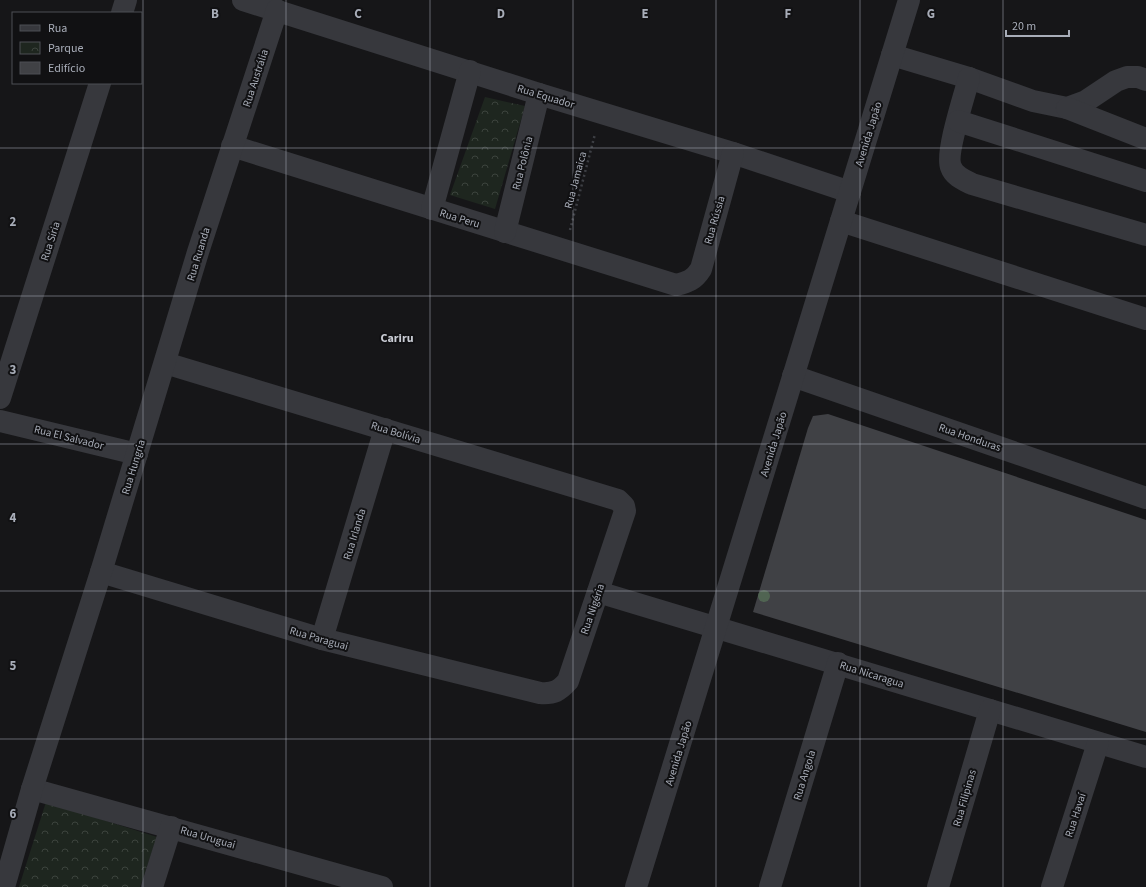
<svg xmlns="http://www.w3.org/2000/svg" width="1146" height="887" font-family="'Source Sans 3',sans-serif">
<defs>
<pattern id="park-crowns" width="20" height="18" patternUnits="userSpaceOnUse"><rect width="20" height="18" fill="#1e261f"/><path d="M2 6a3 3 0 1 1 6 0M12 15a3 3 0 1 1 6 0" fill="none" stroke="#3c433d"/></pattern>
</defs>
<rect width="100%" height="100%" fill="#161618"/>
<g fill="url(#park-crowns)">
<polygon points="485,97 525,106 495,209 450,195"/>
<polygon points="46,802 157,837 140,887 19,887"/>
</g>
<polygon fill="#404145" points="828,414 1146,520 1146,732 753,612 808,428 813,416"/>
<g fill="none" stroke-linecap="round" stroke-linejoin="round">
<polyline stroke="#3d3f44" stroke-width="2.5" stroke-dasharray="2 3" stroke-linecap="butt" points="570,230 595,134"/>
<g stroke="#37383d" stroke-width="22">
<polyline points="243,0 539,94 733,153 850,192"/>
<polyline points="122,13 126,0"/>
<polyline points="892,55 969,78 1033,101 1067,108 1086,101 1116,81 1127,77 1138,77 1146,80"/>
<path d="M 969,78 C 965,94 945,154 951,167 C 954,176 964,180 972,184 L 1146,235"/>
<polyline points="1067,108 1146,139"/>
<polyline points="958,121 1146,181"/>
<path d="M 232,146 L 676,285 C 688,282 694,280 701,269 L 733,153"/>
<polyline points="432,209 470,71"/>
<polyline points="841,221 1146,319"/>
<polyline points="505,232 539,94"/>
<polyline points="793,376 1146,498"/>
<polyline points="0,398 100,83"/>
<polyline points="0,421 137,454"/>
<path d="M 101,572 L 322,639 L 540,693 C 554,694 559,691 568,681 L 625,511 L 624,506 L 618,500 L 165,363"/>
<polyline points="598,592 1146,757"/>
<polyline points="322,639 385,429"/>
<polyline points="32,789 382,887"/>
<polyline points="4,887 32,789 101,572 198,252 277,10"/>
<polyline points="152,887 171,827"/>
<polyline points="636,887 909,0"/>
<polyline points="770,887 838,663"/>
<polyline points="938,887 990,710"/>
<polyline points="1052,887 1098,743"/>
</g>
</g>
<circle fill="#506452" cx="764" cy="596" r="6"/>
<path fill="none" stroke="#a8adb8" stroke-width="1" stroke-opacity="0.55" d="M 143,0 L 143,887M 286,0 L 286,887M 430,0 L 430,887M 573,0 L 573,887M 716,0 L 716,887M 860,0 L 860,887M 1003,0 L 1003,887M 0,148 L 1146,148M 0,296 L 1146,296M 0,444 L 1146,444M 0,591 L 1146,591M 0,739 L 1146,739"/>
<g text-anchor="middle" stroke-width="4" stroke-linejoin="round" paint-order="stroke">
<g font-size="11" fill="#a8adb8" stroke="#111113">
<text transform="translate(255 78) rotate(-72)" y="4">Rua Austrália</text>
<text transform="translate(546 96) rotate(17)" y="4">Rua Equador</text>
<text transform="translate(868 134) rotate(-73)" y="4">Avenida Japão</text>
<text transform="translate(522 163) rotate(-76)" y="4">Rua Polônia</text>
<text transform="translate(575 180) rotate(-75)" y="4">Rua Jamaica</text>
<text transform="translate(460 218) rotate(17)" y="4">Rua Peru</text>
<text transform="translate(714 220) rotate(-74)" y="4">Rua Rússia</text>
<text transform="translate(50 241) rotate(-72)" y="4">Rua Síria</text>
<text transform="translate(198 254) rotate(-73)" y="4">Rua Ruanda</text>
<text transform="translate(396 432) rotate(17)" y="4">Rua Bolívia</text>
<text transform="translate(69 437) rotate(14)" y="4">Rua El Salvador</text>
<text transform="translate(970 437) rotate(19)" y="4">Rua Honduras</text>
<text transform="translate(773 444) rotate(-73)" y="4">Avenida Japão</text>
<text transform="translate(133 467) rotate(-73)" y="4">Rua Hungria</text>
<text transform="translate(354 534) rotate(-73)" y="4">Rua Irlanda</text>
<text transform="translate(592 609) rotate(-71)" y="4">Rua Nigéria</text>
<text transform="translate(319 638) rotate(16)" y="4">Rua Paraguai</text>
<text transform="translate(872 674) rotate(17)" y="4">Rua Nicaragua</text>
<text transform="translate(678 753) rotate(-73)" y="4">Avenida Japão</text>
<text transform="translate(804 775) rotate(-73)" y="4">Rua Angola</text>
<text transform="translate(964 798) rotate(-74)" y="4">Rua Filipinas</text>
<text transform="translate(1075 815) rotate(-72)" y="4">Rua Havaí</text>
<text transform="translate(208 837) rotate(16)" y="4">Rua Uruguai</text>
</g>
<g font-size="12" font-weight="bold" fill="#c9ccd4" stroke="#111113">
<text x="397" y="342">Cariru</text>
</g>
</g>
<g font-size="13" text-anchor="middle" font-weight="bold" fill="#a8adb8" stroke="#111113" stroke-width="4" stroke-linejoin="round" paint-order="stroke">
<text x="215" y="18">B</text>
<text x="358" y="18">C</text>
<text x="501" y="18">D</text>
<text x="645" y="18">E</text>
<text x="788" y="18">F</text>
<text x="931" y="18">G</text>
<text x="13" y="226">2</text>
<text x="13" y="374">3</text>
<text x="13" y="522">4</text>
<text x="13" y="670">5</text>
<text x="13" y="818">6</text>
</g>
<rect x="12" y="12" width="130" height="72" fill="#111113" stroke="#4d4f55"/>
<rect x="20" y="25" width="20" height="6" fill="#37383d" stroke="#4d4f55"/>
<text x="48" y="32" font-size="12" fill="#a8adb8">Rua</text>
<rect x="20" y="42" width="20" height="12" fill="url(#park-crowns)" stroke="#4d4f55"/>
<text x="48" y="52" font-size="12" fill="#a8adb8">Parque</text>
<rect x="20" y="62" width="20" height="12" fill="#404145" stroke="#4d4f55"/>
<text x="48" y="72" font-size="12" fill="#a8adb8">Edifício</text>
<path d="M1006 30v6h63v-6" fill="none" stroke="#a8adb8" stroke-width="2"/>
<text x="1012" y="30" font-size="12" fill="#a8adb8" stroke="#111113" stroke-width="3" paint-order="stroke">20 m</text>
</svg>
